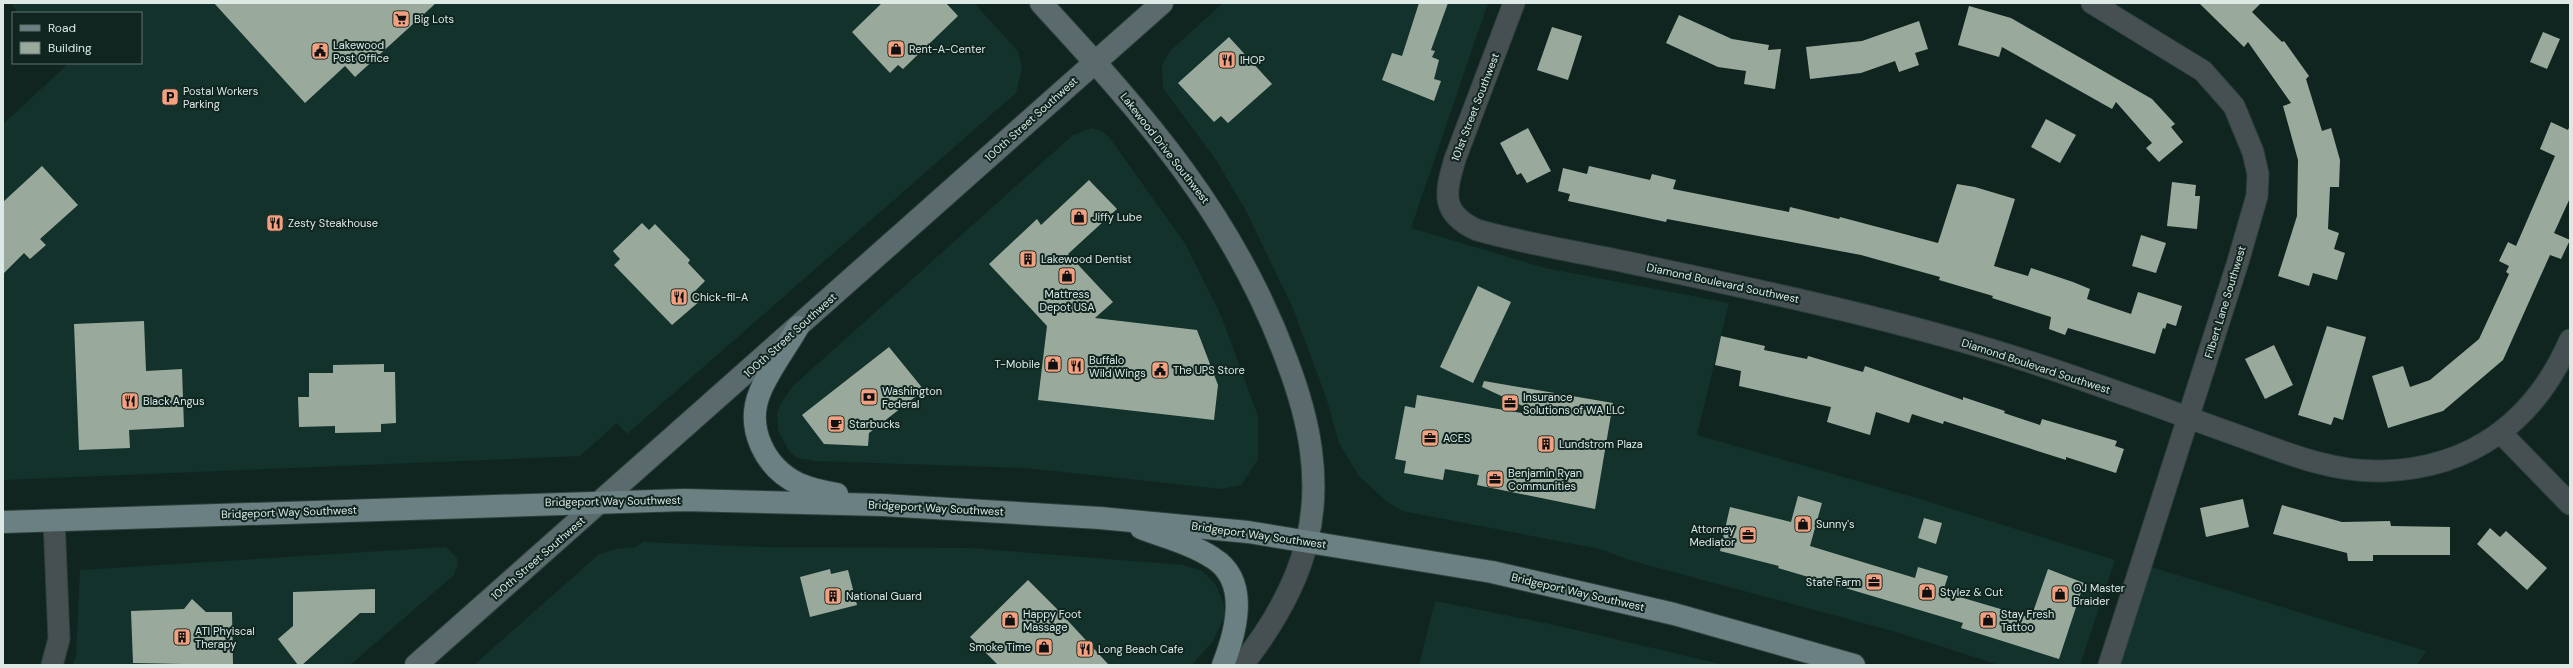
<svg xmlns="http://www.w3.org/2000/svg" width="2573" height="668" font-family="'DM Sans',sans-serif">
<rect width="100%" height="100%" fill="#102520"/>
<g fill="#13322c">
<polygon points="10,3 974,3 1018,51 1022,68 1016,93 627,434 617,423 580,456 3,480 3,124 67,65 65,63 141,63 141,13 19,13"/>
<polygon points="1223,3 1488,3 1411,228 1545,268 1729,303 1697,435 1920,499 2115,560 2080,665 1999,665 1896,632 1629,560 1600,549 1402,511 1386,501 1359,476 1339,443 1326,397 1292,306 1244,207 1216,160 1163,88 1162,65 1170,51"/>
<polygon points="1092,128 1102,131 1109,137 1186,245 1222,318 1258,416 1258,460 1241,485 1222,489 1025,468 815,461 798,458 789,451 778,430 777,414 781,403 793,386 1073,135"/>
<polygon points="643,542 762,547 970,548 1183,565 1202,571 1216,585 1224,605 1224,618 1213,641 1192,665 474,665 598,555 615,549 635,547"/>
<polygon points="446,547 457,558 458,564 454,575 350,665 73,665 76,656 80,570"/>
<polygon points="2151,567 2426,651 2417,665 2119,665"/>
<polygon points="1435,601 1555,625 1725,665 1419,665"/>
</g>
<g fill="#99aa9c">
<polygon points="214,3 436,3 355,77 345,66 305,103"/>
<polygon points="882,3 946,3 958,16 903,69 898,65 890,73 852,32"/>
<polygon points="1419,3 1448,3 1431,50 1435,51 1432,57 1439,60 1434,79 1441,81 1434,101 1382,80 1392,53 1402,56"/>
<polygon points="2199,3 2261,3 2252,12 2282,42 2284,41 2309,76 2306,79 2322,131 2331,128 2340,160 2339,187 2330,187 2328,229 2339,233 2334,249 2345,253 2337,280 2313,273 2309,286 2278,276 2297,216 2298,160 2283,106 2291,103 2248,42 2244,47"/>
<polygon points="1969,6 2011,18 2152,99 2175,124 2171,127 2183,142 2159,162 2146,148 2152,143 2116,102 2112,109 2002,47 1999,57 1958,45"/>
<polygon points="1679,15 1732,39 1769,45 1768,50 1781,49 1775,89 1744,84 1746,71 1718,67 1666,43"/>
<polygon points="1919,21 1928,49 1915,53 1919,65 1899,72 1895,61 1861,73 1810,79 1806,47 1862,41"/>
<polygon points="1552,27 1582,36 1568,80 1537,70"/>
<polygon points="2543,32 2560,39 2547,69 2530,62"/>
<polygon points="1229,37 1272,84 1228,123 1221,116 1214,122 1178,83"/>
<polygon points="2046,119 2076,135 2060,163 2031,147"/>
<polygon points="2551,122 2568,130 2570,125 2570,198 2554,233 2570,240 2561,259 2550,255 2503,360 2443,411 2388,428 2372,376 2403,366 2410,387 2430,380 2479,339 2509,274 2506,272 2509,266 2499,261 2508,242 2516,246 2555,156 2540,149"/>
<polygon points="1528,128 1551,171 1527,183 1521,173 1517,175 1500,143"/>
<polygon points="42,166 78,205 40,239 46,245 30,259 24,253 3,274 3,202"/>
<polygon points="1589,166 1650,180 1652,174 1676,180 1673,189 1789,212 1790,207 1839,219 1840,217 1938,243 1957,184 1975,187 2015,199 1994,266 2028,276 2031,268 2073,282 2090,289 2087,299 2131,314 2138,292 2182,306 2176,326 2167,323 2165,329 2163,328 2155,354 2068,328 2065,335 2049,329 2051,317 1992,298 1993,296 1939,280 1940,277 1861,255 1667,219 1666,222 1568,201 1570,194 1558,191 1563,168 1587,174"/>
<polygon points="1089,180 1117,209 1068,254 1113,302 1095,318 1197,330 1218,385 1214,420 1038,400 1047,326 989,264 1037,219 1041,225"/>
<polygon points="2172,182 2196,185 2195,196 2200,196 2197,229 2167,226"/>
<polygon points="642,223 649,230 655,224 690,260 688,263 705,281 693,293 701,300 672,325 614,265 620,259 613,251"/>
<polygon points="2141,235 2166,243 2156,273 2132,266"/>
<polygon points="1478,286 1511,302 1473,383 1440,367"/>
<polygon points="144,321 146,371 182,369 184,427 129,430 130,448 79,450 74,324"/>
<polygon points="2327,326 2366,337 2343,420 2334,417 2331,425 2298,415"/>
<polygon points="1721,336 1765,346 1764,350 1807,359 1808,356 1863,372 1865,366 1963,400 1963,397 2005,411 2004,413 2040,425 2042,419 2117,441 2115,446 2124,449 2116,473 2066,457 2066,460 1944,421 1943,424 1912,414 1909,423 1876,412 1870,435 1827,422 1831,407 1739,386 1741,371 1715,365"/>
<polygon points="2274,345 2293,385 2265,399 2245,359"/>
<polygon points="889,347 924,390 869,433 868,446 824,444 802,415"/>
<polygon points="384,364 384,372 395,372 396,423 381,424 381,432 335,433 335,426 299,427 298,397 309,397 309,373 333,373 333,365"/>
<polygon points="1484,381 1613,403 1595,509 1477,485 1479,475 1445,469 1443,480 1404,473 1406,461 1395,459 1405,406 1415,408 1417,395 1539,416 1540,414 1482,387"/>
<polygon points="1798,496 1822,503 1810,546 1915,578 1918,567 1948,576 1943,592 2031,618 2048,569 2084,583 2059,659 1961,628 1963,623 1778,568 1779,566 1720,551 1730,507 1791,522"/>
<polygon points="2243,499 2249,527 2206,537 2200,508"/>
<polygon points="2282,505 2342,522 2390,521 2391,526 2450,527 2450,555 2373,555 2373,561 2348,561 2347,553 2273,534"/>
<polygon points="1924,518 1942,523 1936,544 1918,538"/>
<polygon points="2490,528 2500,537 2506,531 2547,568 2527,590 2477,544"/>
<polygon points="830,569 831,574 848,570 857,605 810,617 800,577"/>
<polygon points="1028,580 1056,608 1109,665 998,665 970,637"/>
<polygon points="375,589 375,613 360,613 302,665 298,665 278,639 293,626 293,592"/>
<polygon points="192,599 206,612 232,612 233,665 133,663 131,611 184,609"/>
</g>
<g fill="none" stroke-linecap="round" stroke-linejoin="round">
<defs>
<g id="minor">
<path d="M 1514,3 L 1455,159 C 1445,193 1440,213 1477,230 C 1530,245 1586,253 1640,265 C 1758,290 1876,315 1992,350 C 2072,374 2150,404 2228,432 C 2277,449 2329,473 2383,471 C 2472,468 2535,421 2570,340"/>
<polyline points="2092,3 2203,71 2234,106 2253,152 2258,174 2257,196 2237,265 2109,665"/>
<polyline points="2501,433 2570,504"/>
<polyline points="52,665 59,639 54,520"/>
</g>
<path id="tertiary" d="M 1242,665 C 1271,628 1296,587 1307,541"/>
<g id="secondary">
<path d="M 1041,3 C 1145,116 1233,214 1287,361 C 1309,419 1322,479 1307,541"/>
<polyline points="416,665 1162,3"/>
</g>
<g id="primary">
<path d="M 798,327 C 786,348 769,370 760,392 C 745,428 765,468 799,484 C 811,489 824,492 837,494"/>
<polyline points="3,522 684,500 883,505 1100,518 1248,532 1492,572 1674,614 1854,665"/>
<path d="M 1141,528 C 1164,537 1192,544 1213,558 C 1250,581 1236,632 1223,665"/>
</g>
</defs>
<use href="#minor" stroke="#2d403c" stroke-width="23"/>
<use href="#tertiary" stroke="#2d403c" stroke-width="24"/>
<use href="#secondary" stroke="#2d403c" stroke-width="24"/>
<use href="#primary" stroke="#2d403c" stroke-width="24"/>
<use href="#minor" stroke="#465052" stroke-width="21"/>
<use href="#tertiary" stroke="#465052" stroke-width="22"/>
<use href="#secondary" stroke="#5b6b6d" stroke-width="22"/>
<use href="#primary" stroke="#6b8082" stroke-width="22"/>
</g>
<defs>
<symbol id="supermarket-square" viewBox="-11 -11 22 22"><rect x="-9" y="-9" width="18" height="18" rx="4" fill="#f2a07f" stroke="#102520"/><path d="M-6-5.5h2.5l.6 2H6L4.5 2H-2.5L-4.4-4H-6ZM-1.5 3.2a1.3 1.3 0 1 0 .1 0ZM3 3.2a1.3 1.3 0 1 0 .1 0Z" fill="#111"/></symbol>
<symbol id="shop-square" viewBox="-11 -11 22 22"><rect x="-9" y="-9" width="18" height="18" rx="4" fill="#f2a07f" stroke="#102520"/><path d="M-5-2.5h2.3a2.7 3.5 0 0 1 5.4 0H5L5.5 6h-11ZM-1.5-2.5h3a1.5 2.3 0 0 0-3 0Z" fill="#111"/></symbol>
<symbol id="civic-square" viewBox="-11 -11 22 22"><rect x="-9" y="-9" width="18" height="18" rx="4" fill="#f2a07f" stroke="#102520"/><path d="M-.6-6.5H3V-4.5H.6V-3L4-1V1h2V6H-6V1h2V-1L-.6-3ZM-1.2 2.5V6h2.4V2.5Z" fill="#111"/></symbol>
<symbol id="restaurant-square" viewBox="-11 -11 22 22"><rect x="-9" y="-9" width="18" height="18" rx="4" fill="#f2a07f" stroke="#102520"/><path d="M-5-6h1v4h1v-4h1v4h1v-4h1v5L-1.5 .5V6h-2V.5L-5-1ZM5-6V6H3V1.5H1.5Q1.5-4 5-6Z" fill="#111"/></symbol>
<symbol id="parking-square" viewBox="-11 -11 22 22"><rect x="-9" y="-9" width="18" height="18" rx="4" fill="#f2a07f" stroke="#102520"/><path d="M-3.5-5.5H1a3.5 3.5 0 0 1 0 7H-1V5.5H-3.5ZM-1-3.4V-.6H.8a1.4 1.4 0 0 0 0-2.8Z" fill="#111"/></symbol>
<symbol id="building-square" viewBox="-11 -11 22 22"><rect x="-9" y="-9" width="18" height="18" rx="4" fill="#f2a07f" stroke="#102520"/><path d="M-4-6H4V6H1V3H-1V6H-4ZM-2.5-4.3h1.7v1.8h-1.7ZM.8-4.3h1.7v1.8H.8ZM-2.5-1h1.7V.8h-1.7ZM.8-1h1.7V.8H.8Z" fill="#111"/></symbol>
<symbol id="bank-square" viewBox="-11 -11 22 22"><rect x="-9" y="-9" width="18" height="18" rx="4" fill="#f2a07f" stroke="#102520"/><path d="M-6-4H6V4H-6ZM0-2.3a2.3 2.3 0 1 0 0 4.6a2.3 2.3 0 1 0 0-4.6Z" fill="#111"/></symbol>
<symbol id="office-square" viewBox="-11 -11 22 22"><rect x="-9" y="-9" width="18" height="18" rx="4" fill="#f2a07f" stroke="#102520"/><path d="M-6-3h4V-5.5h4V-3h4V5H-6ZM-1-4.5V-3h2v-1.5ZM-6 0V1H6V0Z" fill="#111"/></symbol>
<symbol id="cafe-square" viewBox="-11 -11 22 22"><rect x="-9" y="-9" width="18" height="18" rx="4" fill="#f2a07f" stroke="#102520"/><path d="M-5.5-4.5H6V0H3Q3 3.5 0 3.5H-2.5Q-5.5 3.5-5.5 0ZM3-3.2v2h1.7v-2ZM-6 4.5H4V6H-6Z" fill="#111"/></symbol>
</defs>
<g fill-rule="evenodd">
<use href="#supermarket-square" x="391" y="9" width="20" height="20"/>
<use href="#shop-square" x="886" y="39" width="20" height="20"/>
<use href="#civic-square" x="310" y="41" width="20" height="20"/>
<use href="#restaurant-square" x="1217" y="50" width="20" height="20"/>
<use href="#parking-square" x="160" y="87" width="20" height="20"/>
<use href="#shop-square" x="1069" y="207" width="20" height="20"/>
<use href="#restaurant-square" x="265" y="213" width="20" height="20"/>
<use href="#building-square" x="1018" y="249" width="20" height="20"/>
<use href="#shop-square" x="1057" y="266" width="20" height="20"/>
<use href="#restaurant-square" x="669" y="287" width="20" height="20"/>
<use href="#shop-square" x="1043" y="354" width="20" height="20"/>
<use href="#restaurant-square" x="1066" y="356" width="20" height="20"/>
<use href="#civic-square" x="1150" y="360" width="20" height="20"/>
<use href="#bank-square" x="859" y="387" width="20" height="20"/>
<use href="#restaurant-square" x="120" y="391" width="20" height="20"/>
<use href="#office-square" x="1500" y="393" width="20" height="20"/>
<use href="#cafe-square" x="826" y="414" width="20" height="20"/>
<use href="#office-square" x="1420" y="428" width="20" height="20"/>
<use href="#building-square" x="1536" y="434" width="20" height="20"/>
<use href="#office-square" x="1485" y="469" width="20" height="20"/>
<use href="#shop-square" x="1793" y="514" width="20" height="20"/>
<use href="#office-square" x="1738" y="525" width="20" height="20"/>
<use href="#office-square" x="1864" y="572" width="20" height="20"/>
<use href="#shop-square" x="1917" y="582" width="20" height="20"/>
<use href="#shop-square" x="2050" y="584" width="20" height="20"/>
<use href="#building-square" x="823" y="586" width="20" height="20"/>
<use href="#shop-square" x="1000" y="610" width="20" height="20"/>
<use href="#shop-square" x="1978" y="610" width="20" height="20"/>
<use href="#building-square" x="172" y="627" width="20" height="20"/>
<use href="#shop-square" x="1034" y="637" width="20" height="20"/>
<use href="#restaurant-square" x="1075" y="639" width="20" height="20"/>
</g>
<g text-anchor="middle" stroke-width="4" stroke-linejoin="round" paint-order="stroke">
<g font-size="11" fill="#dce9e5" stroke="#102520" text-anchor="start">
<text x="414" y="23">Big Lots</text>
<text x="333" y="49">Lakewood<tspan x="333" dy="13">Post Office</tspan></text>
<text x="909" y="53">Rent-A-Center</text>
<text x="1240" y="64">IHOP</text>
<text x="183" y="95">Postal Workers<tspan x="183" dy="13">Parking</tspan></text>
<text x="1092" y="221">Jiffy Lube</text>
<text x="288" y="227">Zesty Steakhouse</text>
<text x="1041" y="263">Lakewood Dentist</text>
<text x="1067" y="298" text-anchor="middle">Mattress<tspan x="1067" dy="13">Depot USA</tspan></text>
<text x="692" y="301">Chick-fil-A</text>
<text x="1089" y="364">Buffalo<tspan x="1089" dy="13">Wild Wings</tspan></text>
<text x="1040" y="368" text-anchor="end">T-Mobile</text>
<text x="1173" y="374">The UPS Store</text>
<text x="882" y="395">Washington<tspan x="882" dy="13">Federal</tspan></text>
<text x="1523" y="401">Insurance<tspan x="1523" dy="13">Solutions of WA LLC</tspan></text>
<text x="143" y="405">Black Angus</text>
<text x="849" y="428">Starbucks</text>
<text x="1443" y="442">ACES</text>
<text x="1559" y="448">Lundstrom Plaza</text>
<text x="1508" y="477">Benjamin Ryan<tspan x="1508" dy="13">Communities</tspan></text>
<text x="1816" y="528">Sunny's</text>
<text x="1735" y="533" text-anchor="end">Attorney<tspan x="1735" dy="13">Mediator</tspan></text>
<text x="1861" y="586" text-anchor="end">State Farm</text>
<text x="2073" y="592">OJ Master<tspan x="2073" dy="13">Braider</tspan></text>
<text x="1940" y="596">Stylez &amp; Cut</text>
<text x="846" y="600">National Guard</text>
<text x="1023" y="618">Happy Foot<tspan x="1023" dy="13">Massage</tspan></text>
<text x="2001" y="618">Stay Fresh<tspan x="2001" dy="13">Tattoo</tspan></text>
<text x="195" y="635">ATI Phyiscal<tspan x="195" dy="13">Therapy</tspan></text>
<text x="1031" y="651" text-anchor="end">Smoke Time</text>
<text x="1098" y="653">Long Beach Cafe</text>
</g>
<g font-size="11" fill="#dce9e5" stroke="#102520">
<text transform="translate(1475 107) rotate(-69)" y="4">101st Street Southwest</text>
<text transform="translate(1031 119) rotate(-42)" y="4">100th Street Southwest</text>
<text transform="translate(1165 148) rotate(52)" y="4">Lakewood Drive Southwest</text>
<text transform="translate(1723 283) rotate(12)" y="4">Diamond Boulevard Southwest</text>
<text transform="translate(2225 302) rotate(-73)" y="4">Filbert Lane Southwest</text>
<text transform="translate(790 335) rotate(-42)" y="4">100th Street Southwest</text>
<text transform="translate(2036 366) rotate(18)" y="4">Diamond Boulevard Southwest</text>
<text transform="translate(613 501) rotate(-1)" y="4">Bridgeport Way Southwest</text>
<text transform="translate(936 508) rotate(3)" y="4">Bridgeport Way Southwest</text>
<text transform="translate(289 512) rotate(-2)" y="4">Bridgeport Way Southwest</text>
<text transform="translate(1259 535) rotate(8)" y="4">Bridgeport Way Southwest</text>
<text transform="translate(538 558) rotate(-41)" y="4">100th Street Southwest</text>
<text transform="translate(1578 592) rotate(13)" y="4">Bridgeport Way Southwest</text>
</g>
</g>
<rect width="2573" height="668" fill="none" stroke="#dce9e5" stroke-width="8"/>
<rect x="12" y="12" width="130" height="52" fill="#102520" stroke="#62736f"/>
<rect x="20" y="25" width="20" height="6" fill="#6b8082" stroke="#62736f"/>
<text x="48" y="32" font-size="12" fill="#dce9e5">Road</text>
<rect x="20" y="42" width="20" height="12" fill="#99aa9c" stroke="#62736f"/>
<text x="48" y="52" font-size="12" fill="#dce9e5">Building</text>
</svg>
